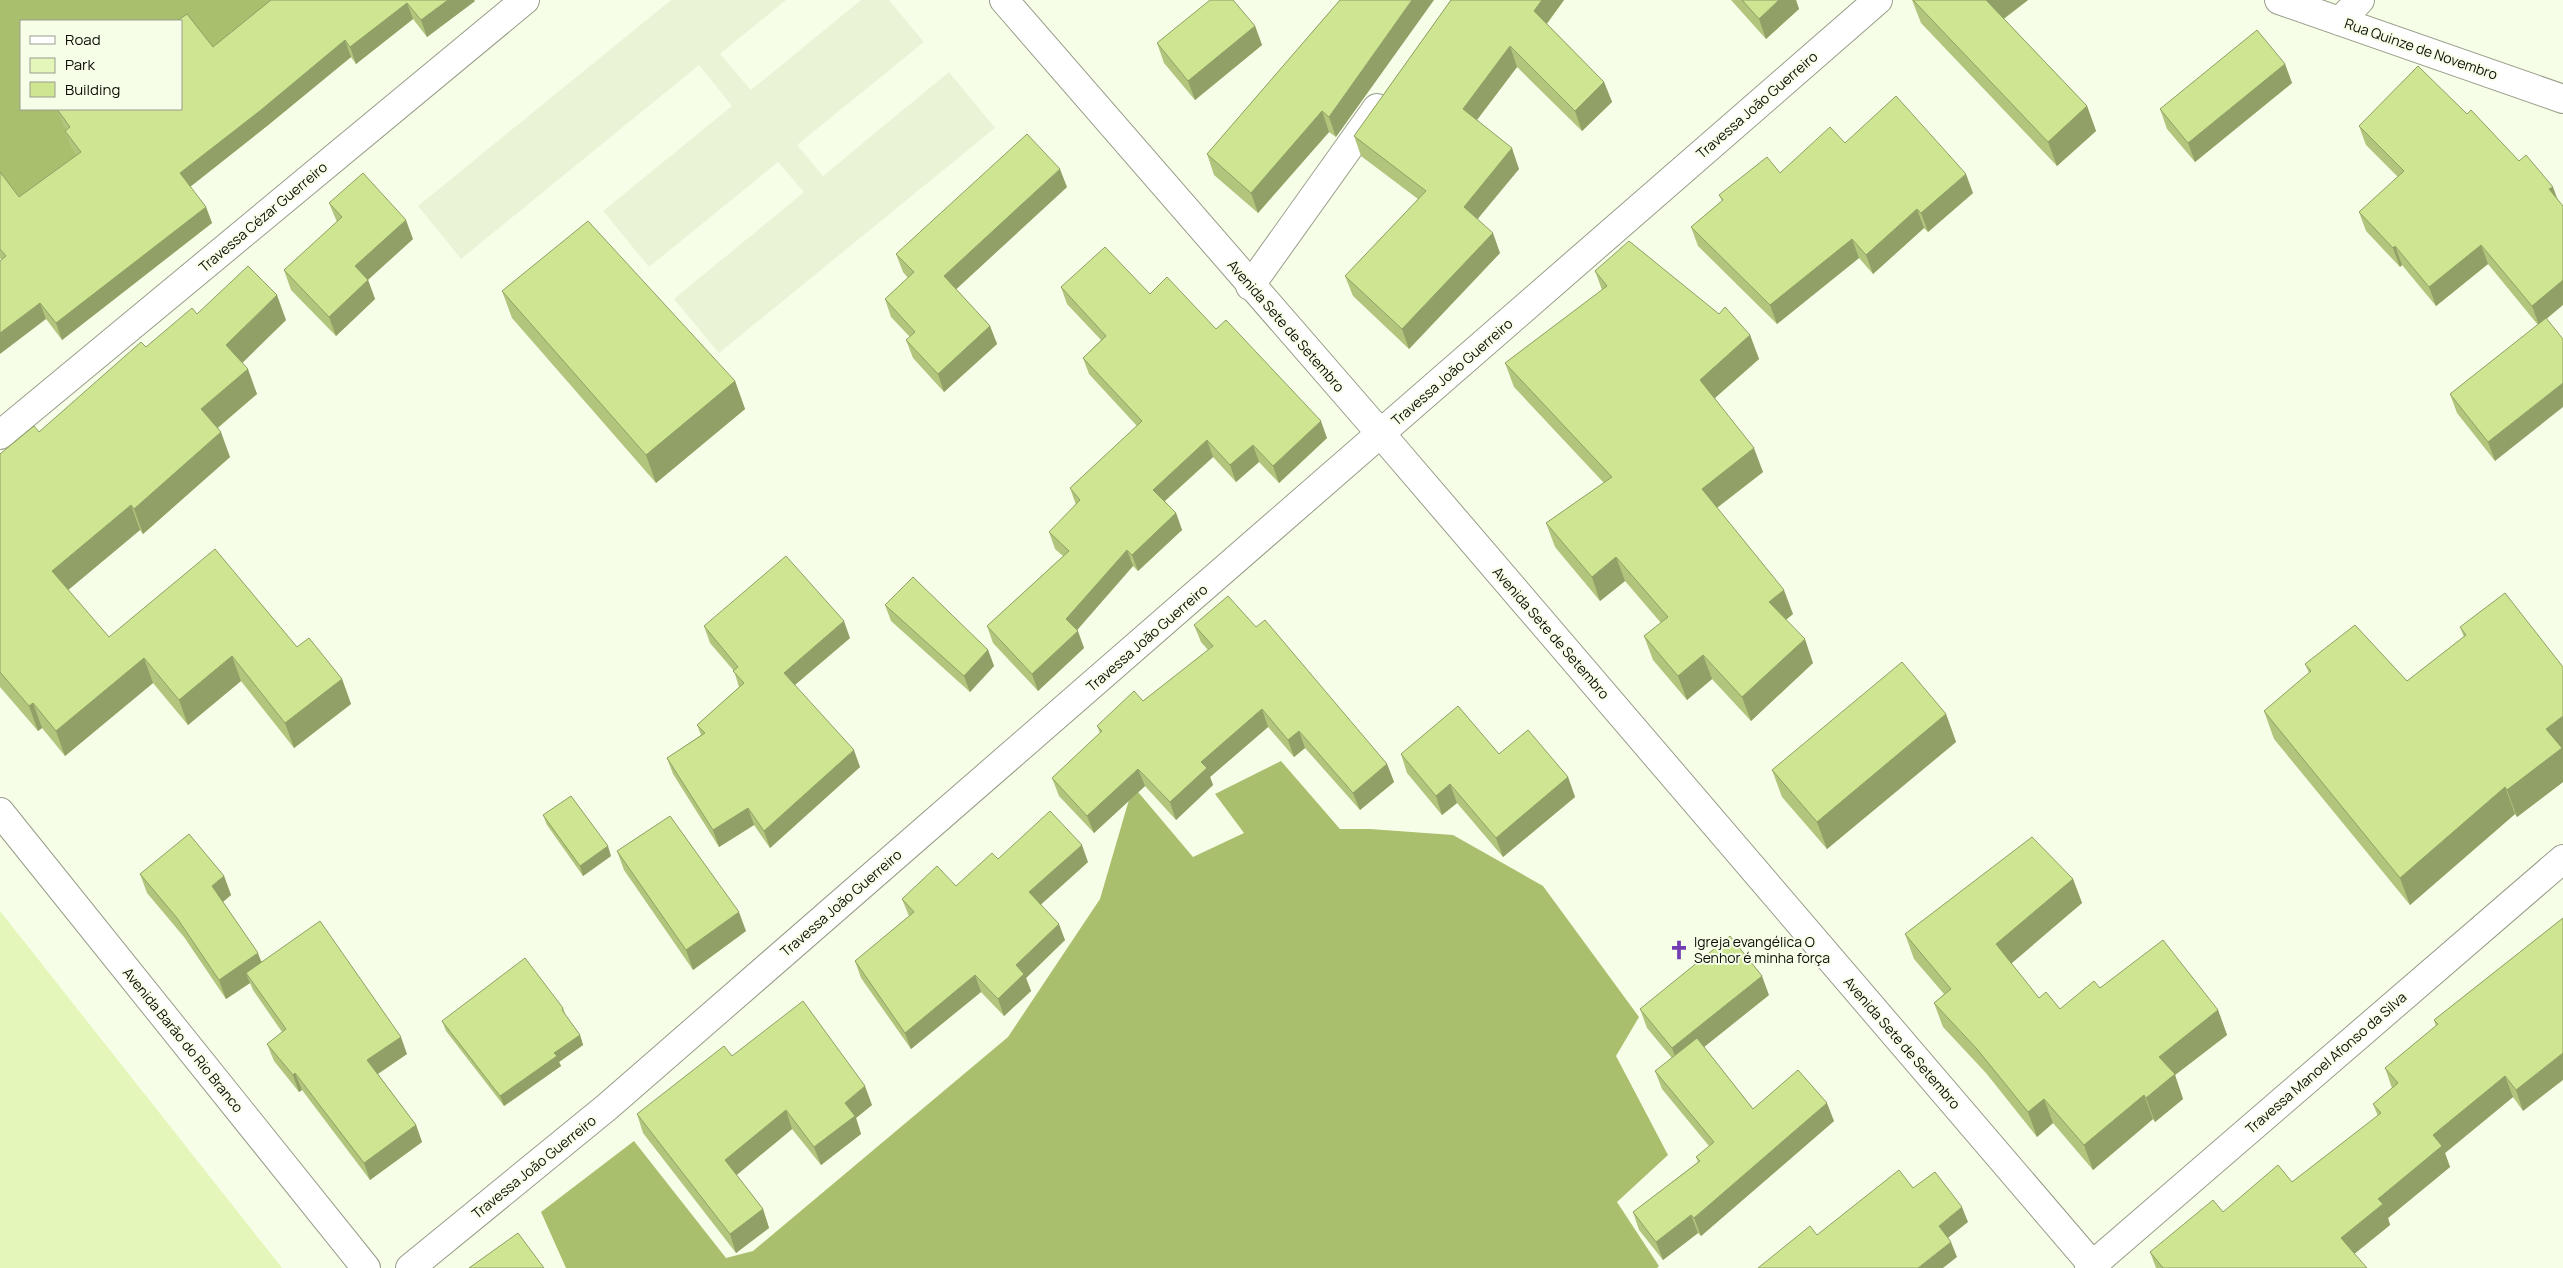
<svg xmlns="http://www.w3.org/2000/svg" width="2563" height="1268" font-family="Manrope,sans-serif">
<rect width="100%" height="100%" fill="#f7fee8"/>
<polygon fill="#eaf3d6" points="671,0 786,0 720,54 751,90 861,0 889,0 924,42 797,145 823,176 949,72 995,128 719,353 674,299 804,192 778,162 649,267 603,211 732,106 699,65 461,259 418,206"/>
<polygon fill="#e4f6ba" points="0,911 282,1268 0,1268"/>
<g fill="#aabf6d">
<polygon points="0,0 310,0 181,92 181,21 21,21 21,109 157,109 0,220"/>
<polygon points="1281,761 1340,829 1370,829 1453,835 1543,886 1639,1017 1616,1056 1668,1155 1617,1202 1659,1266 1657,1268 566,1268 541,1212 634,1141 726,1258 753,1251 1008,1037 1100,899 1133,786 1193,857 1244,833 1215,794"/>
</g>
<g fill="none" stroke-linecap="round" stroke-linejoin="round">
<defs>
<g id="minor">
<polyline points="1004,0 1381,434 2095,1268"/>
<polyline points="2279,0 2563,99"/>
<polyline points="2340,21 2360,0"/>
<polyline points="1250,286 1377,108"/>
<polyline points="0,435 525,0"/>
<polyline points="0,812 366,1268"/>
<polyline points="410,1268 607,1107 1878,0"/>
<polyline points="2089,1268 2563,859"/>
</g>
</defs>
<use href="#minor" stroke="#979d89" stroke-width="30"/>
<use href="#minor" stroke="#fff" stroke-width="28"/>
</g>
<g fill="#b1c57d">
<polygon points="271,0 475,1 427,37 413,19 356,64 351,57 267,126 190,187 206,207 212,223 62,340 0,258 0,172 19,197 76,155 71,147 65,131 66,130 63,125 57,109 181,109 213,47"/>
<polygon points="1340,0 1336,137 1329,132 1258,213 1214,175 1207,154"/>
<polygon points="1451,0 1564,0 1547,24 1604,82 1612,102 1582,131 1517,67 1477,120 1519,169 1477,219 1500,253 1409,349 1353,296 1345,276 1418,199 1361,156 1354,136"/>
<polygon points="1731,0 1796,0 1799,9 1766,39"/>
<polygon points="1912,0 2028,0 2004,19 2087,106 2096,131 2057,166 1921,23"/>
<polygon points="1255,26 1262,45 1195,100 1164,63 1157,43"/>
<polygon points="2285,64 2292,83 2195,162 2167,129 2160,109"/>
<polygon points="2359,126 2563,304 2546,318 2495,461 2457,413 2450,394 2538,325 2488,264 2436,306 2402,265 2400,267 2366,231 2359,212 2398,177 2366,145"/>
<polygon points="1845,143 1973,193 1928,232 1924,228 1873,274 1859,258 1777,324 1698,246 1691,227 1722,201 1719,195 1780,173"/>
<polygon points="1067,187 956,289 990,326 997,344 944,392 913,358 906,340 910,337 891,317 885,299 908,278 903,272 896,254"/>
<polygon points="329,203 413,239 368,280 375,299 336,336 291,290 284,270 337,222"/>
<polygon points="1595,271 1719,314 1750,335 1759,359 1715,398 1763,472 1717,508 1793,614 1786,620 1813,663 1751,721 1712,679 1687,700 1653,660 1644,636 1661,623 1625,581 1600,601 1555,547 1546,523 1604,483 1514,387 1505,363 1602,290"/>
<polygon points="1061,287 1150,294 1216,329 1327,438 1279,483 1259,462 1236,482 1213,457 1165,501 1176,513 1182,530 1138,571 1133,566 1076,630 1084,648 1038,691 993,643 987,626 1063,556 1055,549 1049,532 1076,505 1070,488 1137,426 1089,374 1083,358 1101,340 1067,304"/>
<polygon points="502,291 735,381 745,409 656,483 512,318"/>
<polygon points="286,320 242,363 257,394 218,428 230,457 143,534 140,530 68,590 109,637 297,647 342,679 351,704 294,748 241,681 188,725 153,683 65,756 42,728 38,731 0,687 0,454 39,432 146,347"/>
<polygon points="885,605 988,650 994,666 970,692 891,621"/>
<polygon points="1194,625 1256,627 1387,764 1394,782 1360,810 1305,748 1294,757 1268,727 1210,777 1213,785 1176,820 1145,786 1094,833 1059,796 1052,778 1100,733 1097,726 1143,701 1208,650 1201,642"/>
<polygon points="704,626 850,638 795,685 860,767 770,848 754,825 719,847 673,774 667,758 701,735 697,725 739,687 734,671 710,643"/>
<polygon points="2460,627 2563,751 2563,782 2517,817 2515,814 2410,905 2274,739 2264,711 2309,673 2305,664 2407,681 2464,637"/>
<polygon points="1946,714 1956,742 1827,849 1782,797 1772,770"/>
<polygon points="1401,754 1499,754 1568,777 1575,797 1503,857 1457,803 1442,815 1407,773"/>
<polygon points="543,815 611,856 583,876 547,825"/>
<polygon points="617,851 746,931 693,970 624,870"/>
<polygon points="998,859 1088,862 1041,904 1065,940 1026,978 1031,991 1004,1016 981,992 911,1049 861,978 855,961 909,916 902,899 956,886"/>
<polygon points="140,874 224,876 231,895 223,902 262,962 407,1054 378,1074 416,1125 422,1142 370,1180 302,1090 299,1092 274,1061 267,1044 282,1032 253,990 250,983 226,999 184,937 147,893"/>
<polygon points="2073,879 2082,903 2011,963 2039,998 2060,1009 2100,988 2218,1010 2227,1035 2175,1075 2183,1099 2155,1122 2153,1119 2093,1170 2053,1123 2037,1137 1986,1073 1943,1027 1934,1003 1944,994 1914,959 1905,934"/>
<polygon points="2563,918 2523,1111 2513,1097 2445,1153 2450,1167 2388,1218 2390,1225 2354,1254 2367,1268 2156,1268 2150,1252 2223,1212 2292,1182 2378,1116 2373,1104 2392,1088 2385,1068 2436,1026 2434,1020"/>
<polygon points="1769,995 1704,1047 1753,1109 1834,1121 1701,1236 1698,1233 1663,1260 1639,1230 1633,1212 1698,1162 1696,1157 1709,1146 1662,1089 1655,1071 1672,1058 1647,1028 1640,1009"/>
<polygon points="563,1008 566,1016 580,1035 583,1045 559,1062 561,1066 504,1106 446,1031 442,1021"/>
<polygon points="732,1056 872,1105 856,1118 861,1134 821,1165 792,1129 736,1175 763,1209 769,1228 736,1253 643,1133 637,1114"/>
</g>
<g fill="#90a066">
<polygon points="448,0 474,0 475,1 427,37 421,20"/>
<polygon points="1412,0 1434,0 1336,137 1329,117"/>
<polygon points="1542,0 1564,0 1541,31 1534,11"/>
<polygon points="1779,0 1796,0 1799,9 1766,39 1759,19"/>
<polygon points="1986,0 2028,0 1995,25"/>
<polygon points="407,3 413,19 356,64 350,47"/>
<polygon points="1255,26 1262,45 1195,100 1188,81"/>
<polygon points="345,40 351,57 267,126 186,190 180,173"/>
<polygon points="1510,46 1517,67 1470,129 1463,109"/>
<polygon points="2285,64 2292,83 2195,162 2188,143"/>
<polygon points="1604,82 1612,102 1582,131 1575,111"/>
<polygon points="2087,106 2096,131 2057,166 2048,142"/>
<polygon points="1322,111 1329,132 1258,213 1251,193"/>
<polygon points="1512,148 1519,169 1471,227 1464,207"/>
<polygon points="1060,169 1067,187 951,294 944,276"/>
<polygon points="1966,174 1973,193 1928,232 1921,213"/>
<polygon points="2553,187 2560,206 2549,189"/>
<polygon points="206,207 212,223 62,340 56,323"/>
<polygon points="1917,209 1924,228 1873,274 1866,255"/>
<polygon points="406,220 413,239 362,285 355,266"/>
<polygon points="1493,233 1500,253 1409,349 1402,329"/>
<polygon points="1852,239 1859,258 1777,324 1770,305"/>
<polygon points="2481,245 2488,264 2436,306 2429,287"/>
<polygon points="2395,246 2402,265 2400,267 2393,248"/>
<polygon points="368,280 375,299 336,336 329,317"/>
<polygon points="2563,280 2563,305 2539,325 2532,306"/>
<polygon points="277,295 286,320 235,370 226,345"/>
<polygon points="40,303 46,319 0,354 0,333"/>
<polygon points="990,326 997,344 944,392 938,374"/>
<polygon points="1750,335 1759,359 1708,404 1700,380"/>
<polygon points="248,369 257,394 210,434 201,409"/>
<polygon points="735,381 745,409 656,483 646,455"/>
<polygon points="2563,383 2563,407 2495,461 2488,442"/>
<polygon points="1321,421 1327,438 1279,483 1273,466"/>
<polygon points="221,432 230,457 143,534 134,509"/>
<polygon points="1207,440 1213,457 1159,506 1153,490"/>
<polygon points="1253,445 1259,462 1236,482 1230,465"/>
<polygon points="1754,448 1763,472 1710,513 1702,489"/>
<polygon points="131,505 140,530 61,596 52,571"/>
<polygon points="1176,513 1182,530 1138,571 1132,555"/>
<polygon points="1127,550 1133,566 1072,636 1066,619"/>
<polygon points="1616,557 1625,581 1600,601 1592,577"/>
<polygon points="1784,590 1793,614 1778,626 1769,602"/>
<polygon points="844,621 850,638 790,689 784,673"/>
<polygon points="1078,631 1084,648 1038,691 1032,674"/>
<polygon points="1805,639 1813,663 1751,721 1742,697"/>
<polygon points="988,650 994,666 970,692 964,676"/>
<polygon points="1703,655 1712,679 1687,700 1678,676"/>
<polygon points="232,656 241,681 188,725 179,700"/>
<polygon points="144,658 153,683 65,756 56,731"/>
<polygon points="342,679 351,704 294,748 285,723"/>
<polygon points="33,703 42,728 38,731 29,706"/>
<polygon points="1262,709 1268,727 1210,777 1213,785 1176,820 1170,802 1201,762"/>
<polygon points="1946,714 1956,742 1827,849 1817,822"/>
<polygon points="2563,716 2563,782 2517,817 2507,790 2546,729"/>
<polygon points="1299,731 1305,748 1294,757 1288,740"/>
<polygon points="854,750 860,767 770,848 764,831"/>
<polygon points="1387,764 1394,782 1360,810 1353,793"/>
<polygon points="1138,769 1145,786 1094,833 1087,816"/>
<polygon points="1568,777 1575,797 1503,857 1496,838"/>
<polygon points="1450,784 1457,803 1442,815 1436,796"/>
<polygon points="2505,787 2515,814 2410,905 2400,878"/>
<polygon points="748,808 754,825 719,847 713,830"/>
<polygon points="1082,845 1088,862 1036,909 1029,892"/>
<polygon points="608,846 611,856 583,876 580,866"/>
<polygon points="224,876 231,895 219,905 212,886"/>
<polygon points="2073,879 2082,903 2005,969 1996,944"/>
<polygon points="739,912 746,931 693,970 686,950"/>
<polygon points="1059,924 1065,940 1026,978 1031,991 1004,1016 998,999 1016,965"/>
<polygon points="258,953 265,972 246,973 250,983 226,999 219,980"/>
<polygon points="975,975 981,992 911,1049 905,1033"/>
<polygon points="1762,976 1769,995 1679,1067 1672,1048"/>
<polygon points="2218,1010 2227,1035 2175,1075 2183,1099 2155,1122 2146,1098 2159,1057"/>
<polygon points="580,1035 583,1045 559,1062 561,1066 504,1106 500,1096 554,1053"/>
<polygon points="401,1037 407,1054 373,1077 367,1060"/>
<polygon points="2563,1053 2563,1080 2523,1111 2516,1090"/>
<polygon points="295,1073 302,1090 299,1092 293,1075"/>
<polygon points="2505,1076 2513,1097 2445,1153 2450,1167 2388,1218 2390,1225 2348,1259 2341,1238 2378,1199 2433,1135"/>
<polygon points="865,1086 872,1105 856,1118 861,1134 821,1165 814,1147 845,1103"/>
<polygon points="2144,1095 2153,1119 2093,1170 2084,1145"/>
<polygon points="2044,1099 2053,1123 2037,1137 2028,1112"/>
<polygon points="1827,1103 1834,1121 1701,1236 1694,1218"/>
<polygon points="786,1110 792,1129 732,1179 725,1160"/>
<polygon points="416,1125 422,1142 370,1180 364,1163"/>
<polygon points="1962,1207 1968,1222 1944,1241 1939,1226"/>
<polygon points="763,1209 769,1228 736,1253 730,1234"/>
<polygon points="1691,1215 1698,1233 1663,1260 1656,1242"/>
<polygon points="1951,1242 1957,1257 1943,1268 1918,1268"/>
</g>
<g fill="#cee591" stroke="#90a066">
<polygon points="271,0 448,0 421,20 407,3 350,47 345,40 261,110 180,173 206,207 56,323 40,303 0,333 0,261 6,256 0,249 0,172 19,197 81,152 65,131 70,127 57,109 181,109 181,21 177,21 187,14 213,47"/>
<polygon points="1210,0 1233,0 1255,26 1188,81 1157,43"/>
<polygon points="1340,0 1412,0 1329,117 1322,111 1251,193 1207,154"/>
<polygon points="1451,0 1542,0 1534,11 1604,82 1575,111 1510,46 1463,109 1512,148 1464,207 1493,233 1402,329 1345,276 1426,191 1354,136"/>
<polygon points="1742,0 1779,0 1759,19"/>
<polygon points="1913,0 1987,0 1986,0 2087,106 2048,142"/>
<polygon points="2257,30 2285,64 2188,143 2160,109"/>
<polygon points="2418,66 2467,114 2471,110 2519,161 2526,155 2553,187 2549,189 2563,206 2563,280 2532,306 2481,245 2429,287 2395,246 2393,248 2359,212 2404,171 2359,126"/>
<polygon points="1896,96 1966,174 1921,213 1917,209 1866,255 1852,239 1770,305 1691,227 1723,200 1719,195 1767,157 1780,173 1830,127 1845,143"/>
<polygon points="1027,134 1060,169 944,276 990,326 938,374 906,340 915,332 885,299 914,272 896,254"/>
<polygon points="363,173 406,220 355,266 368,280 329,317 284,270 342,217 329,203"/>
<polygon points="588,221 735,381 646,455 502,291"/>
<polygon points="1629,241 1719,314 1725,307 1750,335 1700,380 1754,448 1702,489 1784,590 1769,602 1805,639 1742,697 1703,655 1678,676 1644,636 1668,617 1616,557 1592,577 1546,523 1612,477 1505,363 1607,286 1595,271"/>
<polygon points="1105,247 1150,294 1167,277 1216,329 1226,320 1321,421 1273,466 1253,445 1230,465 1207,440 1153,490 1176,513 1132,555 1127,550 1066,619 1078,631 1032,674 987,626 1069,551 1049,532 1080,500 1070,488 1142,421 1083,358 1106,336 1061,287"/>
<polygon points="248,266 277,295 226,345 248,369 201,409 221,432 134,509 131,505 52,571 109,637 215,549 297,647 309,638 342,679 285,723 232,656 179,700 144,658 56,731 33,703 29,706 0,672 0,454 34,426 39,432 141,342 146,347 192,308 197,314"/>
<polygon points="2546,318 2563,339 2563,383 2488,442 2450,394"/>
<polygon points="786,556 844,621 784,673 854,750 764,831 748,808 713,830 667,758 705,733 697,725 744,683 733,671 738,667 704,626"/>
<polygon points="913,577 988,650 964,676 885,605"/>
<polygon points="2505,593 2563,667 2563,716 2546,729 2562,748 2507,790 2505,787 2400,878 2264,711 2311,671 2305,664 2355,625 2407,681 2466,635 2460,627"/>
<polygon points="1228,596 1256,627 1265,620 1387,764 1353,793 1299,731 1288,740 1262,709 1201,762 1207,768 1170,802 1138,769 1087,816 1052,778 1102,731 1097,726 1134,691 1143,701 1213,646 1194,625"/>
<polygon points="1902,662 1946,714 1817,822 1772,770"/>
<polygon points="1458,706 1499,754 1528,730 1568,777 1496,838 1450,784 1436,796 1401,754"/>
<polygon points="571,796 608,846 580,866 543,815"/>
<polygon points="1050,811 1082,845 1029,892 1059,924 1016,965 1024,974 998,999 975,975 905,1033 855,961 914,912 902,899 937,866 956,886 992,853 998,859"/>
<polygon points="670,816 739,912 686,950 617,851"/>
<polygon points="189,834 224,876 212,886 258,953 219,980 177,918 140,874"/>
<polygon points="2032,837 2073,879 1996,944 2039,998 2046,992 2060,1009 2094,981 2100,988 2163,940 2218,1010 2159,1057 2175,1074 2146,1098 2144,1095 2084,1145 2044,1099 2028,1112 1977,1049 1934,1003 1951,989 1905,934"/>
<polygon points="2563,918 2563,1053 2516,1090 2505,1076 2433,1135 2442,1146 2378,1199 2383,1204 2341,1238 2367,1268 2163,1268 2150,1252 2213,1200 2223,1212 2278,1165 2292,1182 2381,1113 2373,1104 2398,1083 2385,1068 2438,1024 2434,1020"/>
<polygon points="320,921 401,1037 367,1060 416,1125 364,1163 295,1073 293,1075 267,1044 286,1029 246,973"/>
<polygon points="1730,936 1762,976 1672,1048 1640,1009"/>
<polygon points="525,958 563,1008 562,1010 580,1035 554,1053 557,1056 500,1096 442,1021"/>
<polygon points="803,1001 865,1086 845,1103 855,1116 814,1147 786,1110 725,1160 763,1209 730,1234 637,1114 724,1046 732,1056"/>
<polygon points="1697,1038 1753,1109 1798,1070 1827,1103 1694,1218 1691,1215 1656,1242 1633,1212 1700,1161 1696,1157 1714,1142 1655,1071"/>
<polygon points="1899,1170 1913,1188 1935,1172 1962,1207 1939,1226 1951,1242 1918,1268 1758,1268 1810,1226 1817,1235"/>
<polygon points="518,1233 544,1268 469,1268"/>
</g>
<defs>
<symbol id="church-bare" viewBox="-9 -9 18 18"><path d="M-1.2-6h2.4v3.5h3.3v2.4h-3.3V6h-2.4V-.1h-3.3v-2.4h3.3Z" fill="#743db4" stroke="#f7fee8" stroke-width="2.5" paint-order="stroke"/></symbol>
</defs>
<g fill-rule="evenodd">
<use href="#church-bare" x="1665" y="936" width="28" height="28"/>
</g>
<g text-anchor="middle" stroke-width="4" stroke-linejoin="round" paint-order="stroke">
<g font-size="14" fill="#0b0d06" stroke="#f7fee8">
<text transform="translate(2421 49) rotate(19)" y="5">Rua Quinze de Novembro</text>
<text transform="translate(1757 105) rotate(-41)" y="5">Travessa João Guerreiro</text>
<text transform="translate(263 217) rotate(-40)" y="5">Travessa Cézar Guerreiro</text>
<text transform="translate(1286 326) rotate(49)" y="5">Avenida Sete de Setembro</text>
<text transform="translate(1452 372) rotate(-41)" y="5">Travessa João Guerreiro</text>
<text transform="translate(1551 633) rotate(49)" y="5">Avenida Sete de Setembro</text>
<text transform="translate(1147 638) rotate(-41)" y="5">Travessa João Guerreiro</text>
<text transform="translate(841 903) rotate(-41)" y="5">Travessa João Guerreiro</text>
<text transform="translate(183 1040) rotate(51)" y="5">Avenida Barão do Rio Branco</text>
<text transform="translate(1902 1043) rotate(49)" y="5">Avenida Sete de Setembro</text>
<text transform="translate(2326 1063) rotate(-41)" y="5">Travessa Manoel Afonso da Silva</text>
<text transform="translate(534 1167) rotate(-39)" y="5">Travessa João Guerreiro</text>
</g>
<g font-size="14" fill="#0b0d06" stroke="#f7fee8" text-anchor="start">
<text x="1694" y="947">Igreja evangélica O<tspan x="1694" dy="16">Senhor é minha força</tspan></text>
</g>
</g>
<rect x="20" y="20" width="162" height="90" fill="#f7fee8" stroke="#999e8e"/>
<rect x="30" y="36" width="25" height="8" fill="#ffffff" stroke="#999e8e"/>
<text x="65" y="45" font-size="15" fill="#0b0d06">Road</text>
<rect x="30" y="58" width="25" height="15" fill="#e4f6ba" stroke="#999e8e"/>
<text x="65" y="70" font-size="15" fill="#0b0d06">Park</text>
<rect x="30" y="82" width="25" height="15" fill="#cee591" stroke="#999e8e"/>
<text x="65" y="95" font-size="15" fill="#0b0d06">Building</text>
</svg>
